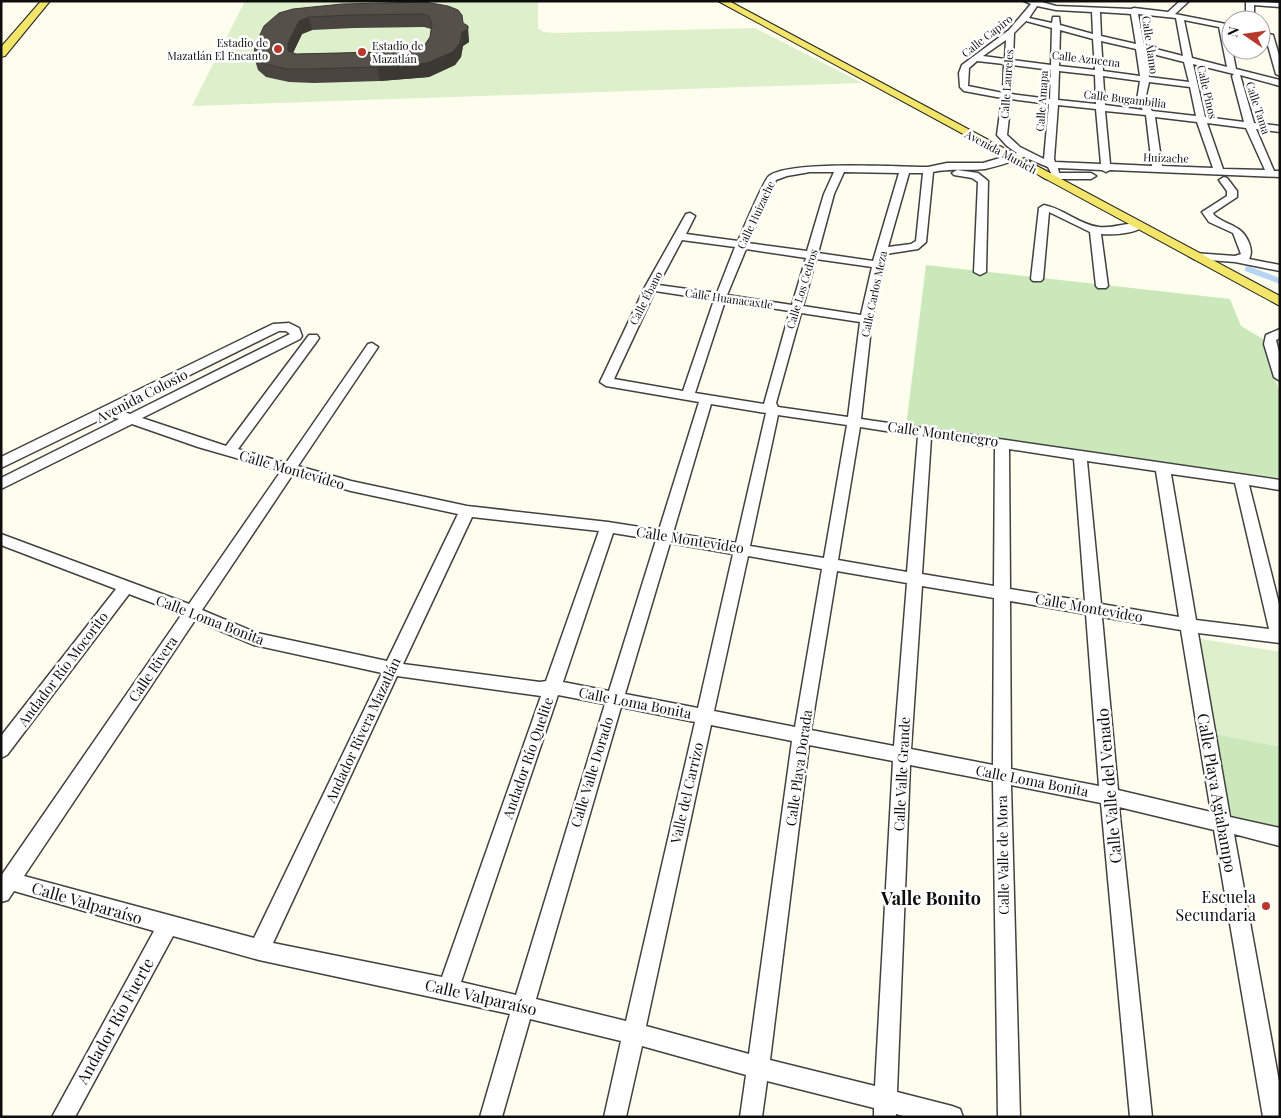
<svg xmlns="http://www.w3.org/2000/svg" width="1281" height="1118" font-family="'Playfair Display',serif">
<rect width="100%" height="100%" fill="#fefeef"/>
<g fill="#cbe8ba">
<polygon points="926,265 1230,299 1241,326 1263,339 1280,394 1280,478 906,427"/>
<polygon points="1200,639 1280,652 1280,827 1226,817"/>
</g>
<g fill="#deefcb">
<polygon points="245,1 538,1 538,28 543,32 554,33 755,28 862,83 192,106"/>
<polygon points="1200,639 1280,652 1280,747 1214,734"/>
</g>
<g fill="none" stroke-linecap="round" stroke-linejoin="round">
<polygon fill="#b6d4f4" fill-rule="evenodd" points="1248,266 1280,278 1280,284 1245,271 1245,267"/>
<defs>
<g id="minor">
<path d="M 1024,1 L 1038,1 L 1056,6 L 1131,9 L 1134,8 L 1168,12 L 1180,1 L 1189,1 L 1175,14 L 1231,25 L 1231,29 L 1228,29 L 1236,69 L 1280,80 L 1280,86 L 1240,75 L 1254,123 L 1280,126 L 1280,132 L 1256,129 L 1274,171 L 1280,171 L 1280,177 L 1110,170 L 1106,172 L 1102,170 L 1058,168 L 1059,173 L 1091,173 L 1096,176 L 1091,179 L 1046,179 L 1041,176 L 1043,174 L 1051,173 L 1048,167 L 1024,157 C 1011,162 998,166 985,169 C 967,171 950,168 933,172 L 926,242 L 918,249 L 886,254 L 872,319 L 861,419 L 1280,480 L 1280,490 L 1249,485 L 1280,608 L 1280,643 L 1198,633 L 1230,817 L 1280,828 L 1280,846 L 1234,834 L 1280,1087 L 1280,1117 L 1263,1117 L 1214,830 L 1119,807 L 1152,1117 L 1130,1117 L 1101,803 L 1011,785 L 1020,1117 L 998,1117 L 993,781 L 910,765 L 897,1092 L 952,1106 L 960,1109 L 963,1117 L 907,1117 L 896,1114 L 896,1117 L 874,1117 L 874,1108 L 767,1081 L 762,1117 L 740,1117 L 746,1075 L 642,1046 L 626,1117 L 604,1117 L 621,1041 L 530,1019 L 502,1117 L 480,1117 L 510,1014 L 259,960 L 173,936 L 75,1117 L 52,1117 L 154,931 L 14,891 L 8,900 L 1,902 L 1,876 L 182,614 L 129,594 L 7,755 L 1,758 L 1,736 L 116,589 L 1,545 L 1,534 L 189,604 L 281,471 L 198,447 L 132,424 L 1,489 L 1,478 L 119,419 L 108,416 L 1,468 L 1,457 L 273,324 L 289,323 L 299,328 L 302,336 L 300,339 L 142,418 L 226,446 L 309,335 L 317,335 L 319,338 L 317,341 L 238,449 L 286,463 L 368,344 L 372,343 L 378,347 L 298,466 L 351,481 L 467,506 L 608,522 L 659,530 L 699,402 L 606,386 L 600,382 L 645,287 L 686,214 L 690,213 L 695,216 L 686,234 L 738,241 C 742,232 764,179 769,176 C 789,160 898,167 928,167 L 947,163 L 983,163 L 1017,153 L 1007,146 L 997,135 L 1002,98 L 964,91 L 960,87 L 959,73 L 962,65 L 1009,30 L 1031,4 ZM 1037,6 L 1056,10 L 1092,12 L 1093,34 L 1060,25 L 1059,17 L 1053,17 L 1052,23 L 1029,18 ZM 1100,12 L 1131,14 L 1136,44 L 1101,36 ZM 1138,14 L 1176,18 L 1183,56 L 1144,46 ZM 1184,20 L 1219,27 L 1227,67 L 1192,58 ZM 1026,21 L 1052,28 L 1051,65 L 1013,60 L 1014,33 ZM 1060,30 L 1093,39 L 1095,70 L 1059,66 ZM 1006,40 L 1005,59 L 983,56 ZM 1101,41 L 1136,49 L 1140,76 L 1103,71 ZM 1145,52 L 1184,62 L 1189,82 L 1149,77 ZM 977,61 L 1004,64 L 1003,93 L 968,86 L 969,68 ZM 1193,64 L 1234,74 L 1232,76 L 1244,122 L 1205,117 ZM 1013,65 L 1051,70 L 1050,99 L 1011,94 ZM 1059,71 L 1095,75 L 1096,104 L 1058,100 ZM 1103,76 L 1140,81 L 1137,100 L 1143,110 L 1105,105 ZM 1149,82 L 1190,87 L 1196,116 L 1152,111 L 1145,100 ZM 1011,99 L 1049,104 L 1044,159 L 1020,147 L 1007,135 ZM 1058,105 L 1096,109 L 1101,164 L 1055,162 L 1054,159 ZM 1105,111 L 1146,115 L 1152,166 L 1110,164 ZM 1155,117 L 1197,122 L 1213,168 L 1162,166 ZM 1207,123 L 1246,128 L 1265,170 L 1223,169 ZM 810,172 L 834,172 L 824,194 L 807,251 L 748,243 L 776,180 L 787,176 ZM 844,172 L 899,173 L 873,261 L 818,253 L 834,194 ZM 909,173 L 923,173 L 916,241 L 911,244 L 888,247 ZM 682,240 L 735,247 L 717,293 L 658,285 ZM 746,249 L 806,258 L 792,305 L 727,295 ZM 816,259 L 872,267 L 861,315 L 803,306 ZM 655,291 L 714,300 L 683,391 L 614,379 ZM 725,301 L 790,311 L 764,404 L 695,393 ZM 801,313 L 860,322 L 848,417 L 778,407 L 776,403 ZM 279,331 L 286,331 L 290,334 L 130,414 L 119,410 ZM 711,404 L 766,413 L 736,543 L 673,533 ZM 778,415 L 847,425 L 824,558 L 750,546 ZM 860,427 L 918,436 L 907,572 L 838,560 ZM 931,438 L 995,447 L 994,586 L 922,574 ZM 1009,449 L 1074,459 L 1085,601 L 1010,589 ZM 1087,461 L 1156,471 L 1179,617 L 1101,604 ZM 293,474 L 351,491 L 458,514 L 387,661 L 257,633 L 202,610 ZM 1171,474 L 1235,483 L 1269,629 L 1196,620 ZM 472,517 L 599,531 L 546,681 L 540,682 L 403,664 ZM 613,533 L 656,540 L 609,691 L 563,682 ZM 670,543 L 733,554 L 698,708 L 625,694 ZM 748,556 L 822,569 L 795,727 L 714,711 ZM 837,571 L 907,583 L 894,746 L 811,730 ZM 922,586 L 994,598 L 993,765 L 911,749 ZM 1010,601 L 1086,614 L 1099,786 L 1011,769 ZM 1102,617 L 1181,630 L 1211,812 L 1118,790 ZM 195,620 L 254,645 L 382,673 L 254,938 L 24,876 ZM 397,676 L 541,696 L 442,977 L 273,943 ZM 558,695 L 605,704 L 516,995 L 461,982 ZM 621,707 L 695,722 L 626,1021 L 536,999 ZM 711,725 L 792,741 L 749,1054 L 646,1026 ZM 809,745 L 893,761 L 875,1086 L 770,1060 Z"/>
<polygon points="1246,1 1280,3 1280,7 1254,5 1254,20 1246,20"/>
<polygon points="1266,33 1273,35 1280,59 1280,76 1276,74 1265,35"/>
<polygon points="957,170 978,173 988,181 986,272 980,275 974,272 978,182 972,178 954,175 952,173"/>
<path d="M 1224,177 L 1227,178 L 1237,191 L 1237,197 L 1213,213 L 1214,215 C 1226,226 1242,224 1249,243 C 1251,249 1252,253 1249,259 L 1280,265 L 1280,271 L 1235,262 L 1194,259 L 1189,256 L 1194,253 L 1235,256 L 1241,254 L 1233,233 L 1209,222 L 1202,212 L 1227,196 L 1227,191 L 1219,180 Z"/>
<path d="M 1044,205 C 1064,209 1080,225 1099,227 C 1114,229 1129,221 1143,224 L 1144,226 C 1135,234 1113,235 1101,234 L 1108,286 L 1106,288 L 1098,288 L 1096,286 L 1090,232 L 1049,212 L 1043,279 L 1041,281 L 1033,281 L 1031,279 L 1039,208 Z"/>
<polygon points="1280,329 1280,338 1276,340 1280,356 1280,381 1274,377 1264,344 1266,335"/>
</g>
<g id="major">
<polygon points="41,1 50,1 5,56 1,57 1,47"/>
<polygon points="718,1 729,1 1280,296 1280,306"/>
</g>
</defs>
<use href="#minor" stroke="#414141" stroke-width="3"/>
<use href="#major" stroke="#1f1f1f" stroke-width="2"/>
<use href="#minor" fill="#fff" fill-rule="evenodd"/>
<use href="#major" fill="#f3e56a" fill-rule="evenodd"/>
</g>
<path fill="#4a4540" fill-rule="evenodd" d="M 458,10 L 469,39 L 469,42 L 463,46 L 461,57 L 455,65 L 429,77 L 380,81 L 314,83 L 289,82 L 266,77 L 258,70 L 254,57 L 279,13 ZM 424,27 L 431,29 L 430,37 L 424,46 L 414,50 L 380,52 L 296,54 L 293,53 L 302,34 L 312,30 L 354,28 Z"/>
<g fill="#3c3834">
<polygon points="309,17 312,30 302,34 291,57 288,51 288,43 299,21"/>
<polygon points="468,26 469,42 463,46 461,57 455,65 429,77 380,81 377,67 464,31"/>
</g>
<path fill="#56504a" stroke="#3c3834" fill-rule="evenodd" d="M 425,2 L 448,6 L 458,10 L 462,15 L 463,23 L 468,26 L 468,29 L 462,32 L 460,43 L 453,52 L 427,63 L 377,67 L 311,69 L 286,69 L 262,63 L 254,57 L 255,46 L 264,26 L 279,13 L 293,9 L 342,4 ZM 422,14 L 429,16 L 432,24 L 430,37 L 424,46 L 414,50 L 380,52 L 296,54 L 288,51 L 288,43 L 299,21 L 309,17 L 351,15 Z"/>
<g fill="#b8382b" stroke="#fff" stroke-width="2">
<circle cx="278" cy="49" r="5"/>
<circle cx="362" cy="52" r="5"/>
<circle cx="1266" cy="906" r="5"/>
</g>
<g text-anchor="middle" stroke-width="5" stroke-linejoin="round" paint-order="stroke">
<g font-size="11" fill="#0e0e0e" stroke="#fff">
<text transform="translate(987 36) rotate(-38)" y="4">Calle Capiro</text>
<text transform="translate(1150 45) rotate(82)" y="4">Calle Álamo</text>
<text transform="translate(1086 59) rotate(7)" y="4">Calle Azucena</text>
<text transform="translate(1007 84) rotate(-86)" y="4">Calle Laureles</text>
<text transform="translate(1207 92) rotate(77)" y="4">Calle Pinos</text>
<text transform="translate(1125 99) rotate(7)" y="4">Calle Bugambilia</text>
<text transform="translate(1042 101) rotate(-86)" y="4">Calle Amapa</text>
<text transform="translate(1258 108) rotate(72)" y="4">Calle Tama</text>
<text transform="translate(1001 152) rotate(28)" y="4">Avenida Munich</text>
<text transform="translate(1166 158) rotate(2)" y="4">Huizache</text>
<text transform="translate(756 215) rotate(-65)" y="4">Calle Huizache</text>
<text transform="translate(802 289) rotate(-73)" y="4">Calle Los Cedros</text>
<text transform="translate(874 294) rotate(-78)" y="4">Calle Carlos Meza</text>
<text transform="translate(646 298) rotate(-63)" y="4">Calle Ébano</text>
<text transform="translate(729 299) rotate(8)" y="4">Calle Huanacaxtle</text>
</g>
<g font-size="11" fill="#0e0e0e" stroke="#fff" text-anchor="end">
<text x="268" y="47">Estadio de<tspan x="268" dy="13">Mazatlán El Encanto</tspan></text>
<text x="372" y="50" text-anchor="start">Estadio de<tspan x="372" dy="13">Mazatlán</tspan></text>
</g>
<g font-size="14" fill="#0e0e0e" stroke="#fff">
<text transform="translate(142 396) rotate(-27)" y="5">Avenida Colosio</text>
<text transform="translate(943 434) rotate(8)" y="5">Calle Montenegro</text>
<text transform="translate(292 470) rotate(16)" y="5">Calle Montevideo</text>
<text transform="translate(690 540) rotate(9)" y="5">Calle Montevideo</text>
<text transform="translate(1089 608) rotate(10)" y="5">Calle Montevideo</text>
<text transform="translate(210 620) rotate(21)" y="5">Calle Loma Bonita</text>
<text transform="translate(63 669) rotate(-53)" y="5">Andador Río Mocorito</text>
<text transform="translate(153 669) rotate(-56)" y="5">Calle Rivera</text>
<text transform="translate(635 703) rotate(11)" y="5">Calle Loma Bonita</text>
<text transform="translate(363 730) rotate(-65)" y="5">Andador Rivera Mazatlán</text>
<text transform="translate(528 758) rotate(-71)" y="5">Andador Río Quelite</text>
<text transform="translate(799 768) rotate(-82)" y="5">Calle Playa Dorada</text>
<text transform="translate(592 772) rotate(-73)" y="5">Calle Valle Dorado</text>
<text transform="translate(902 774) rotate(-87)" y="5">Calle Valle Grande</text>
<text transform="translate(1032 781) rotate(11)" y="5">Calle Loma Bonita</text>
<text transform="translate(687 793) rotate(-77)" y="5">Valle del Carrizo</text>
<text transform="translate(1003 855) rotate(-91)" y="5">Calle Valle de Mora</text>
</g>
<g font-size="16" fill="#0e0e0e" stroke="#fff">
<text transform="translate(1109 786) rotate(-95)" y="6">Calle Valle del Venado</text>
<text transform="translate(1217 793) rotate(80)" y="6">Calle Playa Agiabampo</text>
<text transform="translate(87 903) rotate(16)" y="6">Calle Valparaíso</text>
<text transform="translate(481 997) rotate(13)" y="6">Calle Valparaíso</text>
<text transform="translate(115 1021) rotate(-61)" y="6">Andador Río Fuerte</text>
</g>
<g font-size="16" fill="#0e0e0e" stroke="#fff" text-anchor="end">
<text x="1256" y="903">Escuela<tspan x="1256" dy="18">Secundaria</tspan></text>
</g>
<g font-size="18" font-weight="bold" fill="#0e0e0e" stroke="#fff">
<text x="931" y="905">Valle Bonito</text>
</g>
</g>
<rect width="1281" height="1118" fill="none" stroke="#0e0e0e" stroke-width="5"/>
<g transform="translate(1246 35) rotate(283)"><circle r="24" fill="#ffffff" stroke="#9f9f9f"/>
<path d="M0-4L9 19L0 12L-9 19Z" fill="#b8382b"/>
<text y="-8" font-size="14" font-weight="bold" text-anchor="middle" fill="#0e0e0e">N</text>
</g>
</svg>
